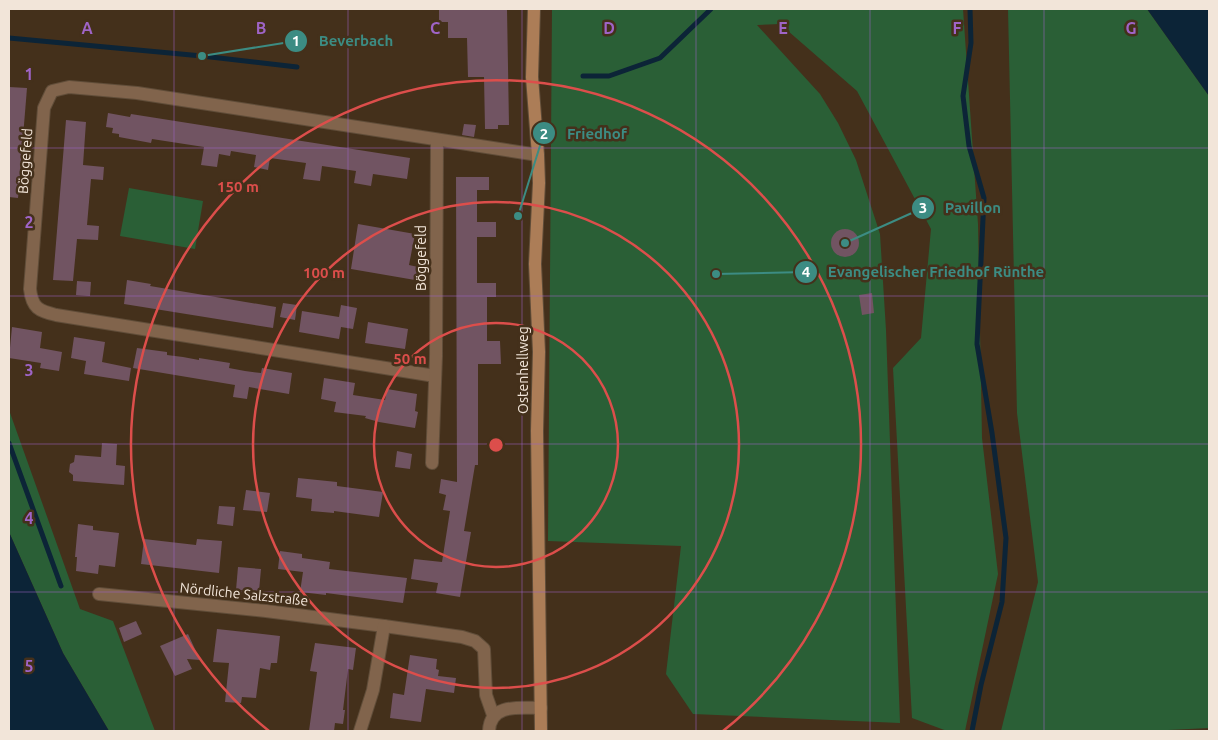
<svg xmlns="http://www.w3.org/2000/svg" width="1218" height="740" font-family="Ubuntu,sans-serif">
<rect width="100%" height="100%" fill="#44301b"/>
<g fill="#2a5f36">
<polygon points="552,9 963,9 978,224 982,438 998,574 965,731 947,731 912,718 893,368 921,338 931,229 857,91 780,24 757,25 820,94 838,123 856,160 880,234 886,330 900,723 693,714 666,674 681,546 548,541"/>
<polygon points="1008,9 1147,9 1209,96 1209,728 1148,731 1001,731 1038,582 1017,413"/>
<polygon points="129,188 203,201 195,249 120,236"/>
<polygon points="9,410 80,609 113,621 155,731 109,731 63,653 9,532"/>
</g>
<g fill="#0c2437">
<polygon points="1147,9 1209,9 1209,96"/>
<polygon points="9,532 63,653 109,731 9,731"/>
</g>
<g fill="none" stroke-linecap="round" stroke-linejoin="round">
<g stroke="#0c2437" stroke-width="5">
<polyline points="970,9 971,43 963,96 969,146 984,198 977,344 992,433 1006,538 1002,602 981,685 972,731"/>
<polyline points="9,38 202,56 297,67"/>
<polyline points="583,76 609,76 660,58 711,9"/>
<polyline points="9,443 61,586"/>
</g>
</g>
<g fill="#715462">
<polygon points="439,9 507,9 509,125 498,125 498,129 485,129 484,77 468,77 467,38 448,38 448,22 439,22"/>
<polygon points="9,87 27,88 18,198 9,197"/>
<polygon points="108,113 130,117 131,114 410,158 407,179 373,174 371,186 354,183 356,171 322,166 320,181 303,179 306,163 270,158 268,170 254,167 256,155 231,151 230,156 219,154 217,167 201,165 204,147 152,139 151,143 119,137 119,134 112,133 113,128 106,127"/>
<polygon points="66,120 86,122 83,165 104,167 103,180 91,179 87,225 99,226 98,240 77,239 73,281 53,280"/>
<polygon points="464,124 476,125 474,137 462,135"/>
<polygon points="456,177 489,177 489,190 477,190 477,222 496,222 496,237 477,237 477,283 496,283 496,297 487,297 487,341 500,341 501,364 478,364 478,465 475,465 464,531 471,532 460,597 436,593 438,583 411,579 414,559 442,562 450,511 443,510 446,495 439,493 441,479 457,482"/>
<polygon points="358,224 415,234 409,265 418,267 415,280 351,269"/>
<circle cx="845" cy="243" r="14"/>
<polygon points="127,280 151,284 150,286 276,307 273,328 124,304"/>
<polygon points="77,281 91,282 90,296 76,295"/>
<polygon points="872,293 874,313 862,315 859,295"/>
<polygon points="283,303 297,305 295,320 280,317"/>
<polygon points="341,305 357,308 353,329 341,327 339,339 299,332 302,311 339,317"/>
<polygon points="368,322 408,329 405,349 365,343"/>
<polygon points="12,327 42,332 40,348 62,352 59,371 40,368 41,363 9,358"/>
<polygon points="74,337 105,342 102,362 131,368 129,381 84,374 86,361 71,358"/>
<polygon points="137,348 167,352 167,355 183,357 199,360 199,358 230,363 229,368 245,371 261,373 262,368 292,373 289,394 249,387 247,399 233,397 235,385 133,368"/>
<polygon points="324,378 355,383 353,395 385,400 387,389 417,394 415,411 418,412 415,428 379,422 365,418 366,416 334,412 336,402 321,399"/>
<polygon points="102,443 117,444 116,465 125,466 124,485 73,481 73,475 69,472 70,464 74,462 75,455 101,457"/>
<polygon points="397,451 412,454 410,469 395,467"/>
<polygon points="298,478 337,482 337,486 383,492 379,517 334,511 334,513 311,511 312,499 296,497"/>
<polygon points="246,490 270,493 267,512 243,510"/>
<polygon points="219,506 235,507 233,526 217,524"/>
<polygon points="78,524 93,526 93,530 119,533 115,567 99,565 98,574 76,571 77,557 75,557"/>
<polygon points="144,539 196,545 197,539 222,541 219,573 141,564"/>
<polygon points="280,551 302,554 302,558 330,562 329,569 407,578 403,603 326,593 326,595 300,592 303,572 278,569"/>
<polygon points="238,567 261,569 259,591 236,590"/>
<polygon points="136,621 142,634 124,642 119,628"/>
<polygon points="217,629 280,636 277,663 271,663 270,670 260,668 256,698 242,697 241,703 225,702 229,663 213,662"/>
<polygon points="188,634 200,660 187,659 192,669 175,676 160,646"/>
<polygon points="315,643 356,648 353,670 348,669 343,710 345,710 343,724 335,723 334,731 309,731 317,672 310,671"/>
<polygon points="410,655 437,659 436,669 439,670 438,676 456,678 454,693 426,689 421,722 390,718 393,693 404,695"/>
</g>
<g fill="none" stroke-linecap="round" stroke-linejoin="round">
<defs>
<g id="minor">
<path d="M 435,376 L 56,315 C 39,311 32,308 30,289 L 44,108 L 52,91 L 69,87 L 137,93 L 538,155"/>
<polyline points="432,463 436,356 437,140"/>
<polyline points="99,594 266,611 384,626 462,637 475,641 484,649 486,695 493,715"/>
<polyline points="360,731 373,690 384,626"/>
<path d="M 489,731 C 490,703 520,708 541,708"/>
</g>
<polyline id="secondary" points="534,9 532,77 538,155 539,183 535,264 539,352 537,431 541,731"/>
</defs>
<use href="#minor" stroke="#604d39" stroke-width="14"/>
<use href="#secondary" stroke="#604d39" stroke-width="14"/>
<use href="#minor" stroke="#81644c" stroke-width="12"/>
<use href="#secondary" stroke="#ac7d57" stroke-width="12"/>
</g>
<path fill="none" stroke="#9f64c7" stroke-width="1" stroke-opacity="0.55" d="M 174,9 L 174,731M 348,9 L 348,731M 522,9 L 522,731M 696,9 L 696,731M 870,9 L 870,731M 1044,9 L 1044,731M 9,148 L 1209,148M 9,296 L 1209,296M 9,444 L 1209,444M 9,592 L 1209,592"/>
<g fill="none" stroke="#dc4e4b" stroke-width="2.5">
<circle cx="496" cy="445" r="122"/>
<circle cx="496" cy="445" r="243"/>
<path d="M269 731A365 365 0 1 1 723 731"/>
</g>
<g text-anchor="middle" stroke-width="5" stroke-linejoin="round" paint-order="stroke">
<g font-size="14" fill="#f2e5d9" stroke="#44301b">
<text transform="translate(25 161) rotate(-86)" y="5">Böggefeld</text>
<text transform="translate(421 258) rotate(-90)" y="5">Böggefeld</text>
<text transform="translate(523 370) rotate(-90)" y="5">Ostenhellweg</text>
<text transform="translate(244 594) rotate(6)" y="5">Nördliche Salzstraße</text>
</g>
</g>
<g font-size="16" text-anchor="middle" font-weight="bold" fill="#9f64c7" stroke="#44301b" stroke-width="5" stroke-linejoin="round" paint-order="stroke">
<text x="87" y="34">A</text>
<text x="261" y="34">B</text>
<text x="435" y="34">C</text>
<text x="609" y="34">D</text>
<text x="783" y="34">E</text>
<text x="957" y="34">F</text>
<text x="1131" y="34">G</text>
<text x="29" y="80">1</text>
<text x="29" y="228">2</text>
<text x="29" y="376">3</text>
<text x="29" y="524">4</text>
<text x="29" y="672">5</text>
</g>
<circle cx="496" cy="445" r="8" fill="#dc4e4b" stroke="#44301b" stroke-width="2.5"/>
<g font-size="15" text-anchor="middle" font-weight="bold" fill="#dc4e4b" stroke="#44301b" stroke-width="5" stroke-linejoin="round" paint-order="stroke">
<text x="238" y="192">150 m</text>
<text x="324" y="278">100 m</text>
<text x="410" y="364">50 m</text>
</g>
<path fill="none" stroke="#3c8c83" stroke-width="2" d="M202 56L296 41M518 216L544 133M845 243L923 208M716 274L806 272"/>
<g fill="#3c8c83" stroke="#44301b" stroke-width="2">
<circle cx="202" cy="56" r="5"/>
<circle cx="518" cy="216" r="5"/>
<circle cx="845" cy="243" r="5"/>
<circle cx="716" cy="274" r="5"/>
<circle cx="296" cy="41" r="12"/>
<circle cx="544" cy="133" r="12"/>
<circle cx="923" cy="208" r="12"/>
<circle cx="806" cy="272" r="12"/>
</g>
<g font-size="15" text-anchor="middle" font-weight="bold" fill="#fff">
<text x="296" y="46">1</text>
<text x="544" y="139">2</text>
<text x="923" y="213">3</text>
<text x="806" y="277">4</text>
</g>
<g font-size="15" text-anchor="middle" font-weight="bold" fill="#3c8c83" stroke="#44301b" stroke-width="5" stroke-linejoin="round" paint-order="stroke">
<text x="356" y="46">Beverbach</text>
<text x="597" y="139">Friedhof</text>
<text x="973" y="213">Pavillon</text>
<text x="936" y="277">Evangelischer Friedhof Rünthe</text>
</g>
<rect width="1218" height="740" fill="none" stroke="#f2e5d9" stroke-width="20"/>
</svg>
